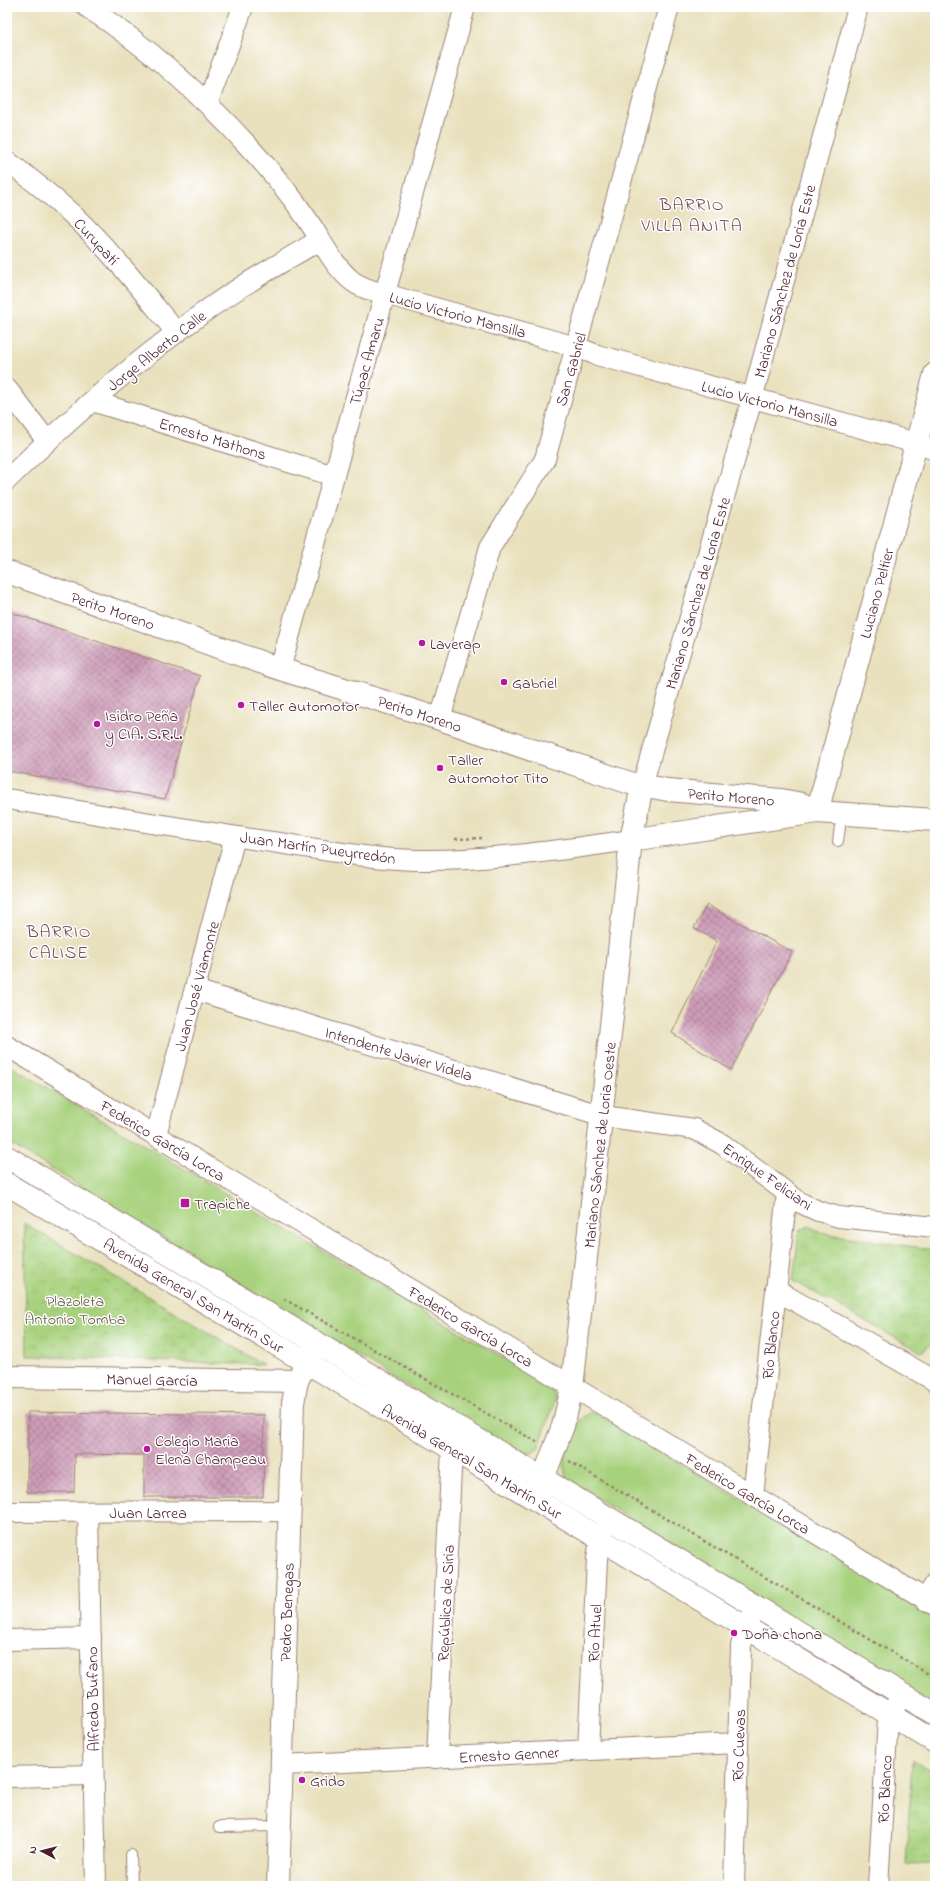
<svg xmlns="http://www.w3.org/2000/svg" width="942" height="1893" font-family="'Indie Flower',sans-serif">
<defs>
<pattern id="park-crowns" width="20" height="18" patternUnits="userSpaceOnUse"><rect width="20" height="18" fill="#a7d17c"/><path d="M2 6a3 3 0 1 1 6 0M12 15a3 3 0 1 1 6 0" fill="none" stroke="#91b36b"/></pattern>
<pattern id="building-cross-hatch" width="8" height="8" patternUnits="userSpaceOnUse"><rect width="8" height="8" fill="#ce9cb8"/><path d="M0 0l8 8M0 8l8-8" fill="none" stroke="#a97f96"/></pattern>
</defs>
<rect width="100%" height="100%" fill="#fff"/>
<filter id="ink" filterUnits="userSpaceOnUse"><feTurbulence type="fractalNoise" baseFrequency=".025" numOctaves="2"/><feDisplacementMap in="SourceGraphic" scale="8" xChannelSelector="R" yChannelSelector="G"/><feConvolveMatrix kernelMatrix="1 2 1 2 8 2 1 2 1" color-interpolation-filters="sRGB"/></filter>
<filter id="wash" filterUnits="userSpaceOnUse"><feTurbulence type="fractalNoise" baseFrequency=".012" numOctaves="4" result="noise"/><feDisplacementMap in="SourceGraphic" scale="16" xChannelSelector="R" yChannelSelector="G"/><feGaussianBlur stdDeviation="0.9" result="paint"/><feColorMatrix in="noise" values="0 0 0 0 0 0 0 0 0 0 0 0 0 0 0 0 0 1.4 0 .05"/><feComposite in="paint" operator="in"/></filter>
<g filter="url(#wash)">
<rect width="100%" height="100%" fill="#e9e1be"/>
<g fill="#a7d17c" stroke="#787854">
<polygon points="7,1064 548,1384 555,1396 555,1401 538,1449 530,1454 519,1454 7,1142"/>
<path d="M 590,1413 L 597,1414 L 935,1616 L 935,1707 L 567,1480 C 559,1460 570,1423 590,1413 Z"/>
<polygon points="782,1633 881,1692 879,1696 780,1636"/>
</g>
<g fill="url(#park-crowns)" stroke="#787854">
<polygon points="24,1223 264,1365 27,1356"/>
<polygon points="809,1226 822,1233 935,1250 935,1338 932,1344 921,1352 793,1281 799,1231"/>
<polygon points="912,1760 935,1773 935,1864 906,1865"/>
</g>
<g id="blocks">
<g fill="url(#building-cross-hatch)">
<polygon points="7,611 200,676 165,799 7,771"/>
<polygon points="707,905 792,952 731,1070 672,1033 717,941 694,928"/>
<polygon points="28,1412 264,1415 263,1497 144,1497 144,1455 75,1454 74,1492 27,1492"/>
</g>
</g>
</g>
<g filter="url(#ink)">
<use href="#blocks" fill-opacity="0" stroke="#9a8074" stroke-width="1"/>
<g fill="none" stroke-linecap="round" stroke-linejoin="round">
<defs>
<g id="lane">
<polyline points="838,841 842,813"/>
<polyline points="219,1827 280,1826"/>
<polyline points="131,1855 132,1886"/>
</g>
<g id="street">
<path d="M 87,7 C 147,46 202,95 250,148 C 270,170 290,194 307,219 C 321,239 332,264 351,280 C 360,288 374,291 385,294 L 576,347 L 597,355 L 916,443 L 935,450"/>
<polyline points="208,102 243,7"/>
<path d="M 7,161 C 30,178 52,196 73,215 C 111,251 143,292 176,332"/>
<polyline points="7,389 47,441"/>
<polyline points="92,401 334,476"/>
<path d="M 7,480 C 71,417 140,357 214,305 C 248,281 284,261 320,240"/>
<polyline points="280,669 465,7"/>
<polyline points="440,719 490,547 545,459 669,7"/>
<polyline points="642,786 752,399 858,7"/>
<path d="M 7,799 C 98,814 188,830 279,843 C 325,850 371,859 417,860 C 488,861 561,850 631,840"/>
<polyline points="195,990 603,1116 694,1129 722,1144 787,1193 801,1203 818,1211 839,1217 935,1227"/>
<polyline points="7,1046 935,1605"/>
<polyline points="156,1135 235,837"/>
<polyline points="776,1290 935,1381"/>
<polyline points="753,1496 787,1193"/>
<polyline points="7,1512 290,1511"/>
<polyline points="88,1512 96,1886"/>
<polyline points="925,1600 935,1584"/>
<polyline points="7,1640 91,1638"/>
<polyline points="588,1750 597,1559 600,1539 608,1517"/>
<polyline points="437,1758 452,1449"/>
<polyline points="282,1765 737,1743"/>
<polyline points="7,1777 93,1775"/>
<polyline points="734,1886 741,1646 746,1627 754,1613"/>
<polyline points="878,1886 888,1718 902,1695"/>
</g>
<g id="secondary">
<polyline points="7,572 280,669 440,719 630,783 668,790 781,800 802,804 817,812"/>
<polyline points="817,812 935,374"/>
<polyline points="631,840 817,812 935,820"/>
<polyline points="7,1377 297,1381"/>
<polyline points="536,1497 563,1426 572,1388 631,840 642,786"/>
<polyline points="278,1886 293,1403 297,1381 315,1346"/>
</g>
<g id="primary">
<polyline points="7,1157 935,1714"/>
<polyline points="7,1184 452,1449 935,1742"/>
</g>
</defs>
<use href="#lane" stroke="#9a8074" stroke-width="12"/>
<use href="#street" stroke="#9a8074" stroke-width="22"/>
<use href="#secondary" stroke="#9a8074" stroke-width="24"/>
<use href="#primary" stroke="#9a8074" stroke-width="24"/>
<g stroke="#9a8074" stroke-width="2.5" stroke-dasharray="3 3" stroke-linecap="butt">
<polyline points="455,839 484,838"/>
<polyline points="284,1299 537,1442"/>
<polyline points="569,1461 935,1678"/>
</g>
<use href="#lane" stroke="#fff" stroke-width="10"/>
<use href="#street" stroke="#fff" stroke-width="20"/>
<use href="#secondary" stroke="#fff" stroke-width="22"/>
<use href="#primary" stroke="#fff" stroke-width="22"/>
</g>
</g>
<g fill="#b5179e" stroke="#fff" stroke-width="1.5">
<circle cx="422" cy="643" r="4"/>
<circle cx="504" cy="682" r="4"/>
<circle cx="241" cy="705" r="4"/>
<circle cx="97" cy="724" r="4"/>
<circle cx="440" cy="768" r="4"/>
<rect x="180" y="1198" width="10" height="10" rx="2"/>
<circle cx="147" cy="1449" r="4"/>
<circle cx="734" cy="1633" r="4"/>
<circle cx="302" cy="1780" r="4"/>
</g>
<g text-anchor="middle" stroke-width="3" stroke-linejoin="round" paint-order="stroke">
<g font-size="16" fill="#4a1f2b" stroke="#fff">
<text transform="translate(97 241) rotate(47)" y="6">Curupatí</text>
<text transform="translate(784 281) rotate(-75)" y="6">Mariano Sánchez de Loria Este</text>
<text transform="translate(458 314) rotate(15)" y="6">Lucio Victorio Mansilla</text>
<text transform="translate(156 350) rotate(-38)" y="6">Jorge Alberto Calle</text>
<text transform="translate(366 361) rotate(-74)" y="6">Túpac Amaru</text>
<text transform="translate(570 369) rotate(-74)" y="6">San Gabriel</text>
<text transform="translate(770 403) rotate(15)" y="6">Lucio Victorio Mansilla</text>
<text transform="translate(213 438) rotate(17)" y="6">Ernesto Mathons</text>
<text transform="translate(697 593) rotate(-74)" y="6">Mariano Sánchez de Loria Este</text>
<text transform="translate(876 593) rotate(-75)" y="6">Luciano Peltier</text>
<text transform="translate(113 610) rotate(19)" y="6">Perito Moreno</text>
<text transform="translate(420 713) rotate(18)" y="6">Perito Moreno</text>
<text transform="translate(731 796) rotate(5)" y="6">Perito Moreno</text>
<text transform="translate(318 847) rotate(8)" y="6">Juan Martín Pueyrredón</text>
<text transform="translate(196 986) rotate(-75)" y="6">Juan José Viamonte</text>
<text transform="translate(399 1053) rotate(17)" y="6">Intendente Javier Videla</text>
<text transform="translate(163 1140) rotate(31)" y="6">Federico García Lorca</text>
<text transform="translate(599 1145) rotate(-84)" y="6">Mariano Sánchez de Loria Oeste</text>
<text transform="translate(768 1176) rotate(35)" y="6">Enrique Feliciani</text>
<text transform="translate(194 1295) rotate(31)" y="6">Avenida General San Martín Sur</text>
<text transform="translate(471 1326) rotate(31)" y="6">Federico García Lorca</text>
<text transform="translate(770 1345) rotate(-84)" y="6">Río Blanco</text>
<text transform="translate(152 1379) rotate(1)" y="6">Manuel García</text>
<text transform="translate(472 1461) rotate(31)" y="6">Avenida General San Martín Sur</text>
<text transform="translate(748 1493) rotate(31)" y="6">Federico García Lorca</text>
<text x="148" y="1518">Juan Larrea</text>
<text transform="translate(445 1603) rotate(-87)" y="6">República de Siria</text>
<text transform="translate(286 1612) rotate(-88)" y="6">Pedro Benegas</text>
<text transform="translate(594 1633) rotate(-87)" y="6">Río Atuel</text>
<text transform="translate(92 1699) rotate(-91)" y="6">Alfredo Bufano</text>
<text transform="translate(738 1745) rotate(-88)" y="6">Río Cuevas</text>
<text transform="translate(509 1754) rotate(-3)" y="6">Ernesto Genner</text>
<text transform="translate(884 1789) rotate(-87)" y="6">Río Blanco</text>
</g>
<g font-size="16" fill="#4a1f2b" stroke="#fff" text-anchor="start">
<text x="430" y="649">Laverap</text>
<text x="512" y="688">Gabriel</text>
<text x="249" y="711">Taller automotor</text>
<text x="105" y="721">Isidro Peña<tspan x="105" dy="18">y CIA. S.R.L.</tspan></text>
<text x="448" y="765">Taller<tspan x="448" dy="18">automotor Tito</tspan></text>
<text x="194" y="1209">Trapiche</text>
<text x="155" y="1446">Colegio María<tspan x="155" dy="18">Elena Champeau</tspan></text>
<text x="742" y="1639">Doña chona</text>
<text x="310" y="1786">Grido</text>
</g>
<g font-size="16" fill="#665443" stroke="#fff">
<text x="75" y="1306">Plazoleta<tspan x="75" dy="18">Antonio Tomba</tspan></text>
</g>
<g font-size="18" letter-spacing="1" fill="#784b5c" stroke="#fff">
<text x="692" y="210">BARRIO<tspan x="692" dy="21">VILLA ANITA</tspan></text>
<text x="59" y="937">BARRIO<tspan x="59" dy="21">CALISE</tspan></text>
</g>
</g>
<rect width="942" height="1893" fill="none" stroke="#fff" stroke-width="24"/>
<g transform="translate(42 1851) rotate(277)" stroke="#ffffff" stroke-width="3" paint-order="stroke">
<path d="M0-3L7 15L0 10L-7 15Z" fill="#4a1f2b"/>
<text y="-6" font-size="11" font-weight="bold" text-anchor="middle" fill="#4a1f2b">N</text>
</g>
</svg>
